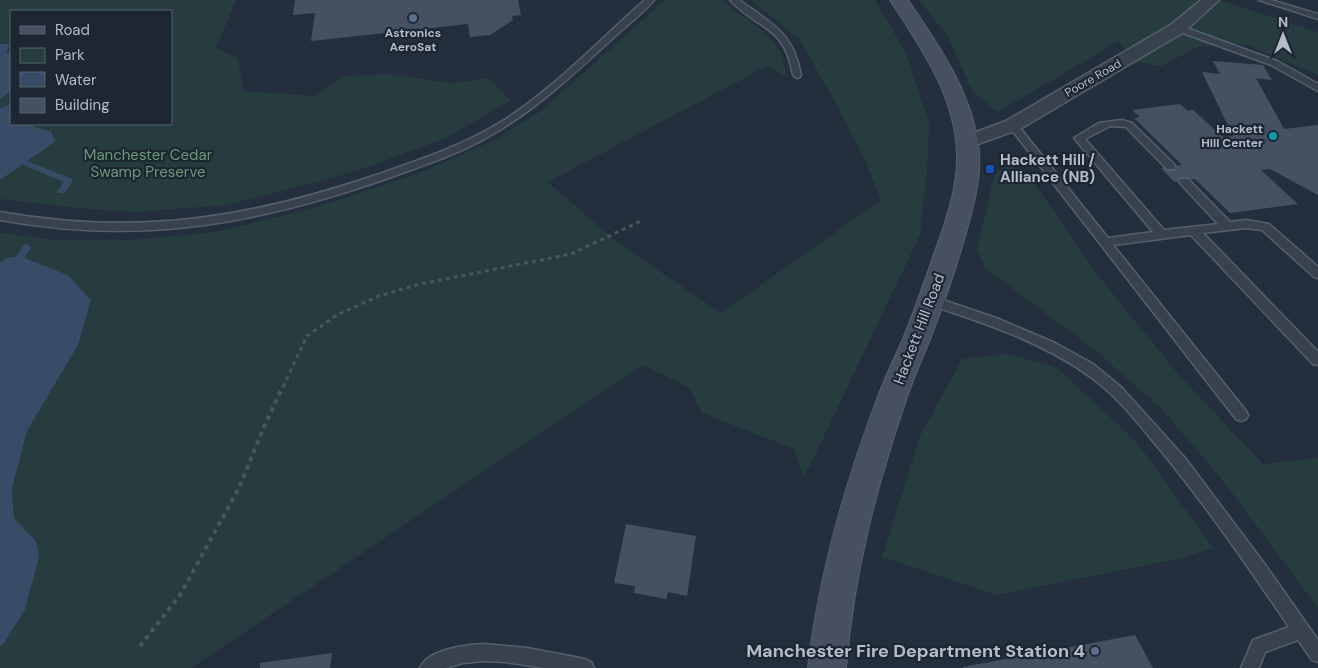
<svg xmlns="http://www.w3.org/2000/svg" width="1318" height="668" font-family="'DM Sans',sans-serif">
<rect width="100%" height="100%" fill="#242f3e"/>
<g fill="#263c3f" fill-rule="evenodd">
<path d="M 0,0 L 236,0 L 216,48 L 238,58 L 243,91 L 315,96 L 343,76 L 386,74 L 452,83 L 489,78 L 510,101 L 446,138 L 357,171 L 227,205 L 137,212 L 75,208 L 0,199 ZM 11,11 L 171,11 L 171,124 L 11,124 Z"/>
<polygon points="665,0 721,0 767,34 781,53 787,77 767,66 548,182 618,243 721,313 881,200 865,160 833,98 799,39 750,0 875,0 906,53 929,122 927,174 920,235 804,478 794,449 702,413 690,388 643,365 191,668 0,668 0,647 4,643 25,610 36,541 14,519 12,490 27,431 78,345 91,300 67,275 20,256 6,258 0,262 0,233 57,240 131,240 216,232 318,207 422,172 496,139 541,111"/>
<polygon points="919,0 1219,0 1318,32 1318,75 1244,44 1198,47 1161,66 1133,62 1119,41 998,112 973,93 948,37"/>
<polygon points="1008,165 1028,174 1100,278 1179,375 1263,464 1318,458 1318,608 1224,482 1160,407 1091,347 985,268 977,250 994,175"/>
<polygon points="1008,354 1057,368 1136,441 1213,548 1178,559 996,595 882,557 920,436 962,359"/>
</g>
<g fill="#394c67">
<polygon points="0,44 10,44 6,52 11,54 11,91 0,99"/>
<polygon points="11,104 11,124 33,124 33,127 51,131 55,142 0,180 0,108"/>
<polygon points="20,256 68,275 91,300 78,345 27,431 12,489 14,518 36,541 39,556 25,610 4,643 0,647 0,262 6,258"/>
</g>
<g fill="none" stroke-linecap="round" stroke-linejoin="round">
<g fill="#394c67" fill-rule="evenodd">
<polygon points="0,150 72,179 73,181 64,193 58,193 57,191 64,182 0,155"/>
<polygon points="27,244 31,247 30,249 18,267 12,267 11,265 12,263 24,245"/>
</g>
</g>
<g fill="#455162">
<polygon points="295,0 518,0 521,15 512,16 513,20 490,35 470,37 468,24 311,41 315,13 293,15"/>
<polygon points="1213,61 1263,65 1272,80 1256,78 1284,129 1318,125 1318,195 1270,169 1261,170 1298,204 1230,213 1195,179 1174,182 1161,168 1182,165 1134,118 1140,117 1132,110 1180,104 1188,111 1193,110 1223,137 1233,136 1202,72 1220,74"/>
<polygon points="626,524 696,536 687,596 668,592 666,599 634,593 635,586 614,583"/>
<polygon points="1135,635 1153,668 963,668 963,667"/>
<polygon points="332,653 330,668 260,668 260,663"/>
</g>
<g fill="none" stroke-linecap="round" stroke-linejoin="round">
<defs>
<g id="lane">
<path d="M 645,0 L 654,0 C 642,14 626,26 612,39 C 573,75 534,111 488,137 C 455,156 418,167 383,180 C 252,225 138,245 0,220 L 0,212 C 135,236 247,219 376,175 C 419,160 462,146 501,122 C 554,89 598,41 645,0 Z"/>
<path d="M 730,0 L 739,0 C 772,24 793,32 801,75 L 800,77 L 797,78 L 793,75 C 784,24 759,31 730,0 Z"/>
<polygon points="1259,0 1271,0 1318,14 1318,19"/>
<polygon points="1175,26 1181,26 1277,61 1318,84 1318,91 1271,65 1175,30"/>
<polygon points="1122,120 1132,123 1175,165 1175,169 1167,169 1126,127 1110,126 1085,139 1164,230 1218,224 1180,183 1179,181 1180,179 1188,179 1230,222 1246,220 1269,224 1318,267 1318,278 1314,277 1262,230 1246,228 1203,233 1318,352 1318,365 1313,364 1191,235 1113,245 1246,411 1248,415 1246,419 1241,421 1236,419 1008,125 1010,123 1016,123 1108,238 1153,232 1074,138 1099,123"/>
<path d="M 931,296 L 996,318 L 1055,343 L 1093,364 L 1121,387 L 1185,458 L 1266,566 L 1318,640 L 1318,662 L 1312,660 L 1298,640 L 1265,652 L 1259,668 L 1241,668 L 1253,640 L 1289,627 C 1247,565 1205,504 1157,446 C 1137,422 1118,397 1092,378 C 1043,342 984,323 927,304 L 925,301 L 927,298 Z"/>
<path d="M 484,644 L 527,648 L 585,659 L 591,662 L 594,668 L 545,668 L 505,662 L 484,661 L 463,663 L 446,668 L 420,668 C 428,649 466,645 484,644 Z"/>
</g>
<polygon id="street" points="1201,0 1219,0 1184,32 1020,129 967,148 960,146 957,142 960,138 1006,121 1172,24"/>
<path id="secondary" d="M 890,0 L 908,0 C 939,46 974,95 979,152 C 981,180 973,207 966,233 C 956,268 944,303 931,337 C 923,357 914,376 907,397 C 876,488 854,571 846,668 L 808,668 C 819,573 845,483 879,394 C 886,375 895,357 903,339 C 916,307 927,275 938,243 C 948,215 958,184 957,154 C 956,97 920,46 890,0 Z"/>
</defs>
<use href="#lane" stroke="#565f6c" stroke-width="3"/>
<use href="#street" stroke="#565f6c" stroke-width="3"/>
<use href="#secondary" stroke="#565f6c" stroke-width="2"/>
<polyline stroke="#44595c" stroke-width="3" stroke-dasharray="4 4" stroke-linecap="butt" points="283,387 307,336 337,315 379,296 420,284 571,254 641,221"/>
<polyline stroke="#44595c" stroke-width="4" stroke-dasharray="4.5 4.5" stroke-linecap="butt" points="140,646 180,595 239,488 263,429 283,386"/>
<use href="#lane" fill="#38414e" fill-rule="evenodd"/>
<use href="#street" fill="#38414e" fill-rule="evenodd"/>
<use href="#secondary" fill="#465061" fill-rule="evenodd"/>
</g>
<g fill="#5c6f8a" stroke="#1d2633" stroke-width="2">
<circle cx="413" cy="18" r="5"/>
<circle cx="1095" cy="651" r="5"/>
</g>
<circle fill="#0f9aa8" stroke="#1d2633" stroke-width="2" cx="1273" cy="136" r="5"/>
<rect fill="#1a4fb4" stroke="#1d2633" stroke-width="2" x="985" y="164" width="10" height="10" rx="2.5"/>
<g text-anchor="middle" stroke-width="4.5" stroke-linejoin="round" paint-order="stroke">
<g font-size="12" font-weight="bold" fill="#b4bcc9" stroke="#1d2633">
<text x="413" y="37">Astronics<tspan x="413" dy="14">AeroSat</tspan></text>
<text x="1263" y="133" text-anchor="end">Hackett<tspan x="1263" dy="14">Hill Center</tspan></text>
</g>
<g font-size="12" fill="#b4bcc9" stroke="#1d2633">
<text transform="translate(1093 78) rotate(-30)" y="4">Poore Road</text>
</g>
<g font-size="15" fill="#6b9a76" stroke="#1d2633">
<text x="148" y="160">Manchester Cedar<tspan x="148" dy="17">Swamp Preserve</tspan></text>
</g>
<g font-size="15" font-weight="bold" fill="#b4bcc9" stroke="#1d2633" text-anchor="start">
<text x="1000" y="165">Hackett Hill /<tspan x="1000" dy="17">Alliance (NB)</tspan></text>
</g>
<g font-size="15" fill="#b4bcc9" stroke="#1d2633">
<text transform="translate(919 329) rotate(-69)" y="5">Hackett Hill Road</text>
</g>
<g font-size="18" font-weight="bold" fill="#b4bcc9" stroke="#1d2633" text-anchor="end">
<text x="1085" y="657">Manchester Fire Department Station 4</text>
</g>
</g>
<rect x="10" y="10" width="162" height="115" fill="#1d2633" stroke="#59626f"/>
<rect x="20" y="26" width="25" height="8" fill="#465061" stroke="#59626f"/>
<text x="55" y="35" font-size="15" fill="#b4bcc9">Road</text>
<rect x="20" y="48" width="25" height="15" fill="#263c3f" stroke="#59626f"/>
<text x="55" y="60" font-size="15" fill="#b4bcc9">Park</text>
<rect x="20" y="72" width="25" height="15" fill="#394c67" stroke="#59626f"/>
<text x="55" y="85" font-size="15" fill="#b4bcc9">Water</text>
<rect x="20" y="98" width="25" height="15" fill="#455162" stroke="#59626f"/>
<text x="55" y="110" font-size="15" fill="#b4bcc9">Building</text>
<g transform="translate(1283 35)" stroke="#1d2633" stroke-width="4" paint-order="stroke">
<path d="M0-4L9 19L0 12L-9 19Z" fill="#b4bcc9"/>
<text y="-8" font-size="14" font-weight="bold" text-anchor="middle" fill="#b4bcc9">N</text>
</g>
</svg>
